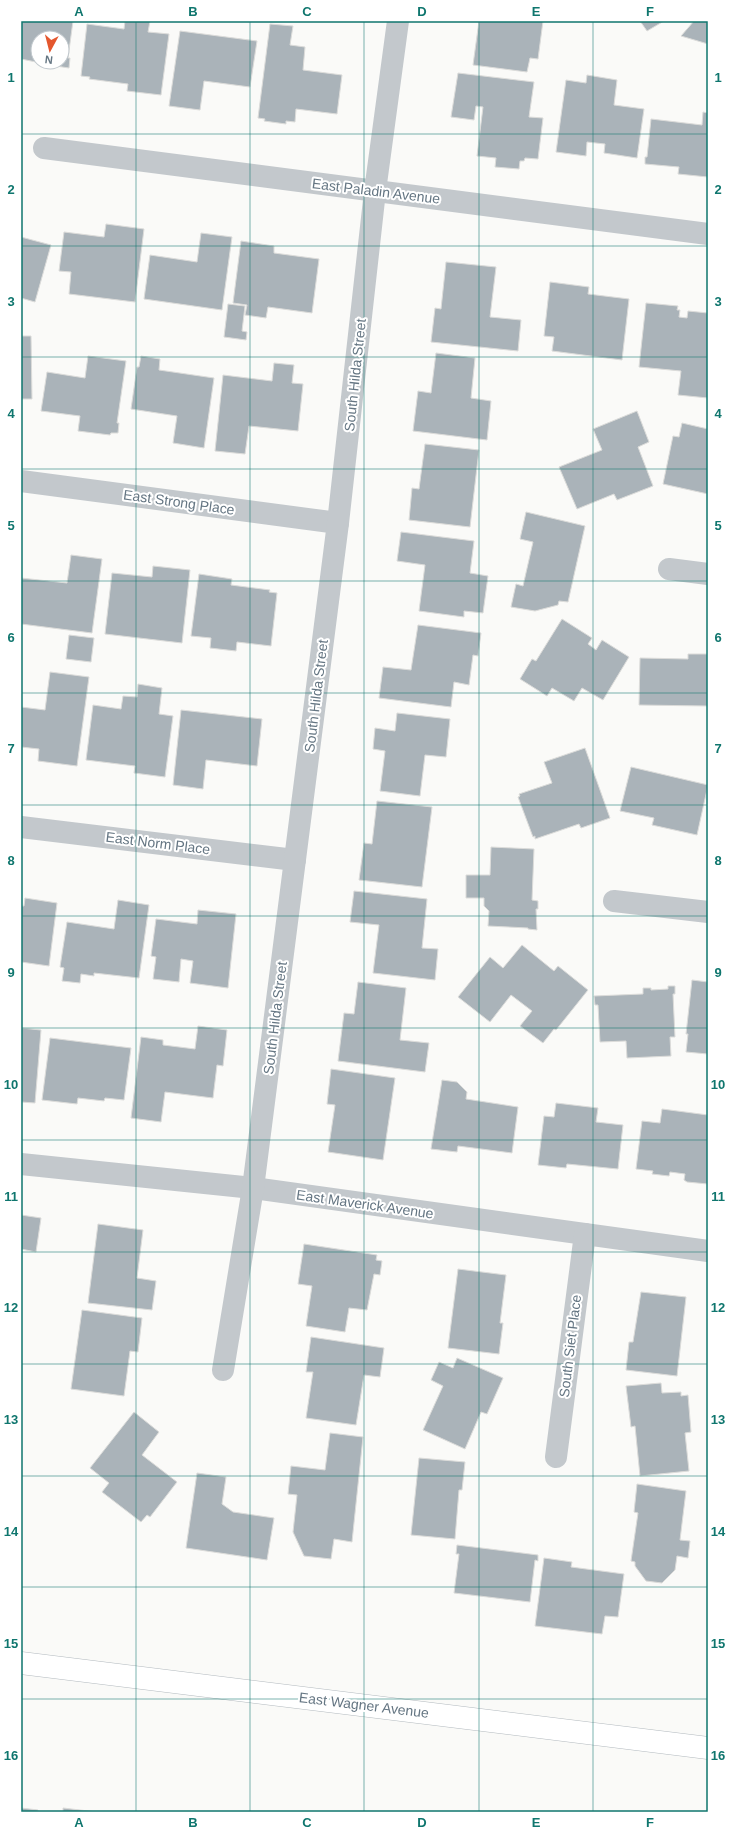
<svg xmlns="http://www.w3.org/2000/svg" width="729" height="1833" font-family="Arial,sans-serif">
<rect width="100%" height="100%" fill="#fafaf8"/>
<g fill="#aab3b9" stroke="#dcdcda" fill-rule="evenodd">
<path d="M 21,21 L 73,21 L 68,58 L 70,58 L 69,68 L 36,63 L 36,62 L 21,59 ZM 38,38 L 62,38 L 62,62 L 38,62 Z"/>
<polygon points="125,21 150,21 148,32 169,34 161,95 127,91 128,84 89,79 90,77 81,76 87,24 124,29"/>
<polygon points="479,21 543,21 538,59 530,58 527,72 473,65"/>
<polygon points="640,21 664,21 647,31"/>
<polygon points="694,21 708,21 708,44 681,36"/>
<polygon points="270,24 293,26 290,45 305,47 303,70 342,75 337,114 296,109 295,122 286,121 286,124 264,121 265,119 258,118"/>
<polygon points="180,31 257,41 250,87 204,81 200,110 169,106"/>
<polygon points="458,73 534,82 529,117 543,118 538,159 525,158 524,161 520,161 519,169 495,167 496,158 477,156 483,107 476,106 474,120 451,117"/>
<polygon points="587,75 617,80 614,105 644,109 637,158 604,153 605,144 587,142 586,156 556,152 566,80 586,83"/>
<polygon points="703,112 708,113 708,177 678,174 679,167 645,164 645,157 647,157 651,119 702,125"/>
<polygon points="106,224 144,229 135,302 69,294 71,272 59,271 64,232 104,237"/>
<polygon points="201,233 232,237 222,310 144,299 150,255 197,262"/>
<polygon points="21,237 51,245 35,302 21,298"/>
<polygon points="241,241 274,246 274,253 319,259 312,313 268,307 266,318 245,315 247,305 233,303"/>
<polygon points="446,262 496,267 490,317 521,320 518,351 431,342 435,308 441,309"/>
<polygon points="550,282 589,287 588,294 629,299 622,360 552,351 554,337 544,336"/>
<polygon points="646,303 678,306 677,310 680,310 679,317 687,318 688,311 708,313 708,398 678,395 681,371 639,367"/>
<polygon points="228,304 245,306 242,331 247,332 246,340 224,337"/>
<polygon points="21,336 31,336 32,399 21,399"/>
<polygon points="436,353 475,358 471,398 491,401 487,440 413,431 418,391 431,393"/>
<polygon points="88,356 126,361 117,423 119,423 118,433 111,433 110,435 78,431 80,416 41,411 47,372 85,378"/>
<polygon points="141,356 160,359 159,370 214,378 204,448 173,443 177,416 131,409 137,367 139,367"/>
<polygon points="274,363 294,365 292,383 303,384 298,431 249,426 245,454 215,451 223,375 272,381"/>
<polygon points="637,411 649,442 638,447 653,486 617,500 614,494 577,509 559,467 602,450 593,429"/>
<polygon points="682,423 708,429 708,494 663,484 673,436 679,437"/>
<polygon points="425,444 479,450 470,527 409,520 412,488 419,489"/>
<polygon points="526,512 585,526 568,602 559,601 558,605 535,611 511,607 516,584 523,586 533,542 520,539"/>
<polygon points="401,532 474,541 470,573 488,576 483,613 464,611 464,617 419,611 425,565 397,561"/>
<polygon points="71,555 102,559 92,633 21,624 21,578 67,583"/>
<polygon points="153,566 190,570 182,643 105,634 112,573 152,577"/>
<polygon points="199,574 232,579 231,585 270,590 269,592 277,593 271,646 237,642 236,651 210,648 211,638 191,636"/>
<polygon points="562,619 592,638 588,644 596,650 602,640 629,657 603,700 582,688 574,701 552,688 547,696 520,679 532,659 536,661"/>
<polygon points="418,625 481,633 478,656 473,655 469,685 454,682 451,707 379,698 383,667 411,670"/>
<polygon points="69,635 94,638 91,662 66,659"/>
<polygon points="688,654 708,654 708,706 639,705 640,658 688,659"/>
<polygon points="50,672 89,677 77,766 38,761 39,749 21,747 21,707 45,710"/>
<polygon points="138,684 162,688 159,714 173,716 165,777 134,773 135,766 86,760 93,705 121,709 123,696 137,697"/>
<polygon points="181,710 262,719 257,766 206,760 203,789 173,785"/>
<polygon points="397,713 450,719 446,757 425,755 420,796 380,791 385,751 373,749 375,728 395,731"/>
<polygon points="585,748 610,818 581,828 579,824 535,839 535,836 533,837 518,797 520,796 519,794 552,783 544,762"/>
<polygon points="631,767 708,785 697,835 652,825 654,818 620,811"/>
<polygon points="377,801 432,807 422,887 359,880 364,843 372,844"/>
<polygon points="491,847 534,849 532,900 538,901 538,909 536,909 537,930 528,929 528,928 488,926 489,911 484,906 484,898 466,898 466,875 490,875"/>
<polygon points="354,891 427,899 422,948 438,949 435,980 373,973 379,925 350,922"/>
<polygon points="25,898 57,903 49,966 21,962 21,906 24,906"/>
<polygon points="118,900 149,905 139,978 94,973 94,976 81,974 80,983 62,981 64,968 60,967 67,922 114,929"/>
<polygon points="198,910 236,914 228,988 190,983 193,961 181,959 179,982 153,979 156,957 151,956 156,919 197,924"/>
<polygon points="522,945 554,971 558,966 588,990 556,1030 554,1029 543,1043 520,1026 532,1011 511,995 490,1022 458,997 490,957 503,968"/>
<polygon points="692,980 708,982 708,1054 686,1052 688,1034 686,1034"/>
<polygon points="358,982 406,988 400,1040 429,1043 425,1072 338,1061 344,1013 354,1014"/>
<polygon points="668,986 675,986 675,994 673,994 675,1037 670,1037 671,1056 627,1058 626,1041 600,1042 598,1005 595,1005 594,996 643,994 643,988 651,988 651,990 668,989"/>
<polygon points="198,1026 227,1030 223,1066 217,1065 213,1098 165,1092 161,1122 131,1118 141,1037 163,1040 163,1045 195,1049"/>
<polygon points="21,1028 41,1030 35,1103 21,1102"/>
<polygon points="50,1038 131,1048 124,1100 105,1098 104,1101 78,1098 77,1104 42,1100"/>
<polygon points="331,1069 395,1078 383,1160 328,1152 335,1105 327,1104"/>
<polygon points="442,1080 457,1082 467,1092 466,1099 518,1107 512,1153 458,1146 457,1152 431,1149"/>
<polygon points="556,1103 598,1108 596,1122 623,1125 618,1169 567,1164 566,1168 538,1165 544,1116 554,1117"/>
<polygon points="662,1109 708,1115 708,1184 687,1182 684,1180 685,1174 670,1172 669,1176 652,1174 653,1171 636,1169 642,1121 660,1123"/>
<polygon points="21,1215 41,1218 36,1252 21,1249"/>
<polygon points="98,1224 143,1230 137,1278 156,1281 152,1310 88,1303"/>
<polygon points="304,1244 377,1255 376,1260 382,1261 380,1275 374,1274 367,1310 349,1308 345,1332 306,1326 312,1286 298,1284"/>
<polygon points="458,1269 506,1275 500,1323 503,1323 499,1354 448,1348"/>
<polygon points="641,1292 686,1297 677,1376 626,1370 629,1342 633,1342"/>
<polygon points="82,1310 142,1318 138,1352 130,1351 124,1396 71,1389"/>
<polygon points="311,1337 384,1348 380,1377 364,1375 356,1425 306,1418 313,1372 306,1372"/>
<polygon points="457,1358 503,1378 487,1414 481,1412 465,1449 423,1430 443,1386 431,1380 439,1362 453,1368"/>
<polygon points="661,1383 662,1393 681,1392 681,1396 688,1395 691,1432 685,1433 689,1471 640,1476 635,1426 631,1427 626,1386"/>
<polygon points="134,1412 159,1432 142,1455 177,1482 150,1517 147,1515 141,1522 102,1492 109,1483 90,1468"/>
<polygon points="330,1433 363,1437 352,1542 334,1539 331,1559 304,1556 293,1532 297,1495 288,1494 291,1466 325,1470"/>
<polygon points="419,1458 465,1462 462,1490 459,1490 455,1539 411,1535"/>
<polygon points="197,1473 226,1477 222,1504 233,1512 274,1518 267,1560 186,1548"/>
<polygon points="637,1484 686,1491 680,1540 690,1541 688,1558 677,1556 675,1570 662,1583 646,1581 635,1566 635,1562 631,1561 638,1513 634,1512"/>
<polygon points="457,1545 538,1555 538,1561 535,1560 530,1602 454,1593 459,1554 456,1554"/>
<polygon points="544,1558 572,1562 571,1567 624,1574 618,1617 605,1616 602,1634 535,1626"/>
<polygon points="21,1808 38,1810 38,1812 21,1812"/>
<polygon points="63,1808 97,1812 63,1812"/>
</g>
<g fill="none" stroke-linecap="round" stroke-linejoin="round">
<defs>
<polyline id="secondary" points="21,1663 708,1748"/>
</defs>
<use href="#secondary" stroke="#b3babf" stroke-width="23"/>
<g stroke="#c3c8cc" stroke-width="22">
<polyline points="44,148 708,234"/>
<polyline points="21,481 338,523"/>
<polyline points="669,569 708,574"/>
<polyline points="21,827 295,860"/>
<polyline points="614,901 708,912"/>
<polyline points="21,1164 253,1188 708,1251"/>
<polyline points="223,1370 253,1188 338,523 375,191 398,21"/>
<polyline points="556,1457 585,1234"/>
</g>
<use href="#secondary" stroke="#fff" stroke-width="22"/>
</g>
<path fill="none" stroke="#0f766e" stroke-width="1" stroke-opacity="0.55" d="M 136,21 L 136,1812M 250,21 L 250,1812M 364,21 L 364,1812M 479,21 L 479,1812M 593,21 L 593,1812M 21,134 L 708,134M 21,246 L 708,246M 21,357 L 708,357M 21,469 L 708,469M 21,581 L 708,581M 21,693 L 708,693M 21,805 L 708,805M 21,916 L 708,916M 21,1028 L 708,1028M 21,1140 L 708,1140M 21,1252 L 708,1252M 21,1364 L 708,1364M 21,1476 L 708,1476M 21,1587 L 708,1587M 21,1699 L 708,1699"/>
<g text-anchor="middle" stroke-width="4" stroke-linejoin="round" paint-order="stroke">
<g font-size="14" fill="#657683" stroke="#fff">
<text transform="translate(376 191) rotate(7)" y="5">East Paladin Avenue</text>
<text transform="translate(355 375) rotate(-84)" y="5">South Hilda Street</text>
<text transform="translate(179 502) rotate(8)" y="5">East Strong Place</text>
<text transform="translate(316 696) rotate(-83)" y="5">South Hilda Street</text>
<text transform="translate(158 843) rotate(7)" y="5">East Norm Place</text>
<text transform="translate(275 1018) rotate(-83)" y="5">South Hilda Street</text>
<text transform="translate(365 1204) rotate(8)" y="5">East Maverick Avenue</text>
<text transform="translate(570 1346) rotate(-83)" y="5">South Siet Place</text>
<text transform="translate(364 1705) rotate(7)" y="5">East Wagner Avenue</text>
</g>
</g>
<rect width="729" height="1833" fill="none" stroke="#ffffff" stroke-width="44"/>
<g transform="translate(50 50) rotate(187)"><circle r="19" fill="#ffffff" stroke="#c1c8cd"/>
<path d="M0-3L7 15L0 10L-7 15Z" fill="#e4572e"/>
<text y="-6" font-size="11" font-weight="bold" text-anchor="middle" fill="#657683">N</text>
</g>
<rect x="22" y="22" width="685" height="1789" fill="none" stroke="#0f766e" stroke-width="1.5"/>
<g font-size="13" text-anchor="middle" font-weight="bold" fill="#0f766e">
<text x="79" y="16">A</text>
<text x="193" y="16">B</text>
<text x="307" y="16">C</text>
<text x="422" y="16">D</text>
<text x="536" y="16">E</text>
<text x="650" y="16">F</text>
<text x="11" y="82">1</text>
<text x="718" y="82">1</text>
<text x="11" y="194">2</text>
<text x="718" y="194">2</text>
<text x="11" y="306">3</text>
<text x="718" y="306">3</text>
<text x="11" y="418">4</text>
<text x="718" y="418">4</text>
<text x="11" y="530">5</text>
<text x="718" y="530">5</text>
<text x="11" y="642">6</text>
<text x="718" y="642">6</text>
<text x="11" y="753">7</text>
<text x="718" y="753">7</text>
<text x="11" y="865">8</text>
<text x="718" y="865">8</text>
<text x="11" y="977">9</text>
<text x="718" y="977">9</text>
<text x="11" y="1089">10</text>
<text x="718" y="1089">10</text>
<text x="11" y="1201">11</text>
<text x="718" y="1201">11</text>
<text x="11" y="1312">12</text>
<text x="718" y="1312">12</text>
<text x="11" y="1424">13</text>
<text x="718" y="1424">13</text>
<text x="11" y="1536">14</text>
<text x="718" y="1536">14</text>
<text x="11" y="1648">15</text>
<text x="718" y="1648">15</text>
<text x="11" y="1760">16</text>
<text x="718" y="1760">16</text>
<text x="79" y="1827">A</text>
<text x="193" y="1827">B</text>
<text x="307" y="1827">C</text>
<text x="422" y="1827">D</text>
<text x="536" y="1827">E</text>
<text x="650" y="1827">F</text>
</g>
</svg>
